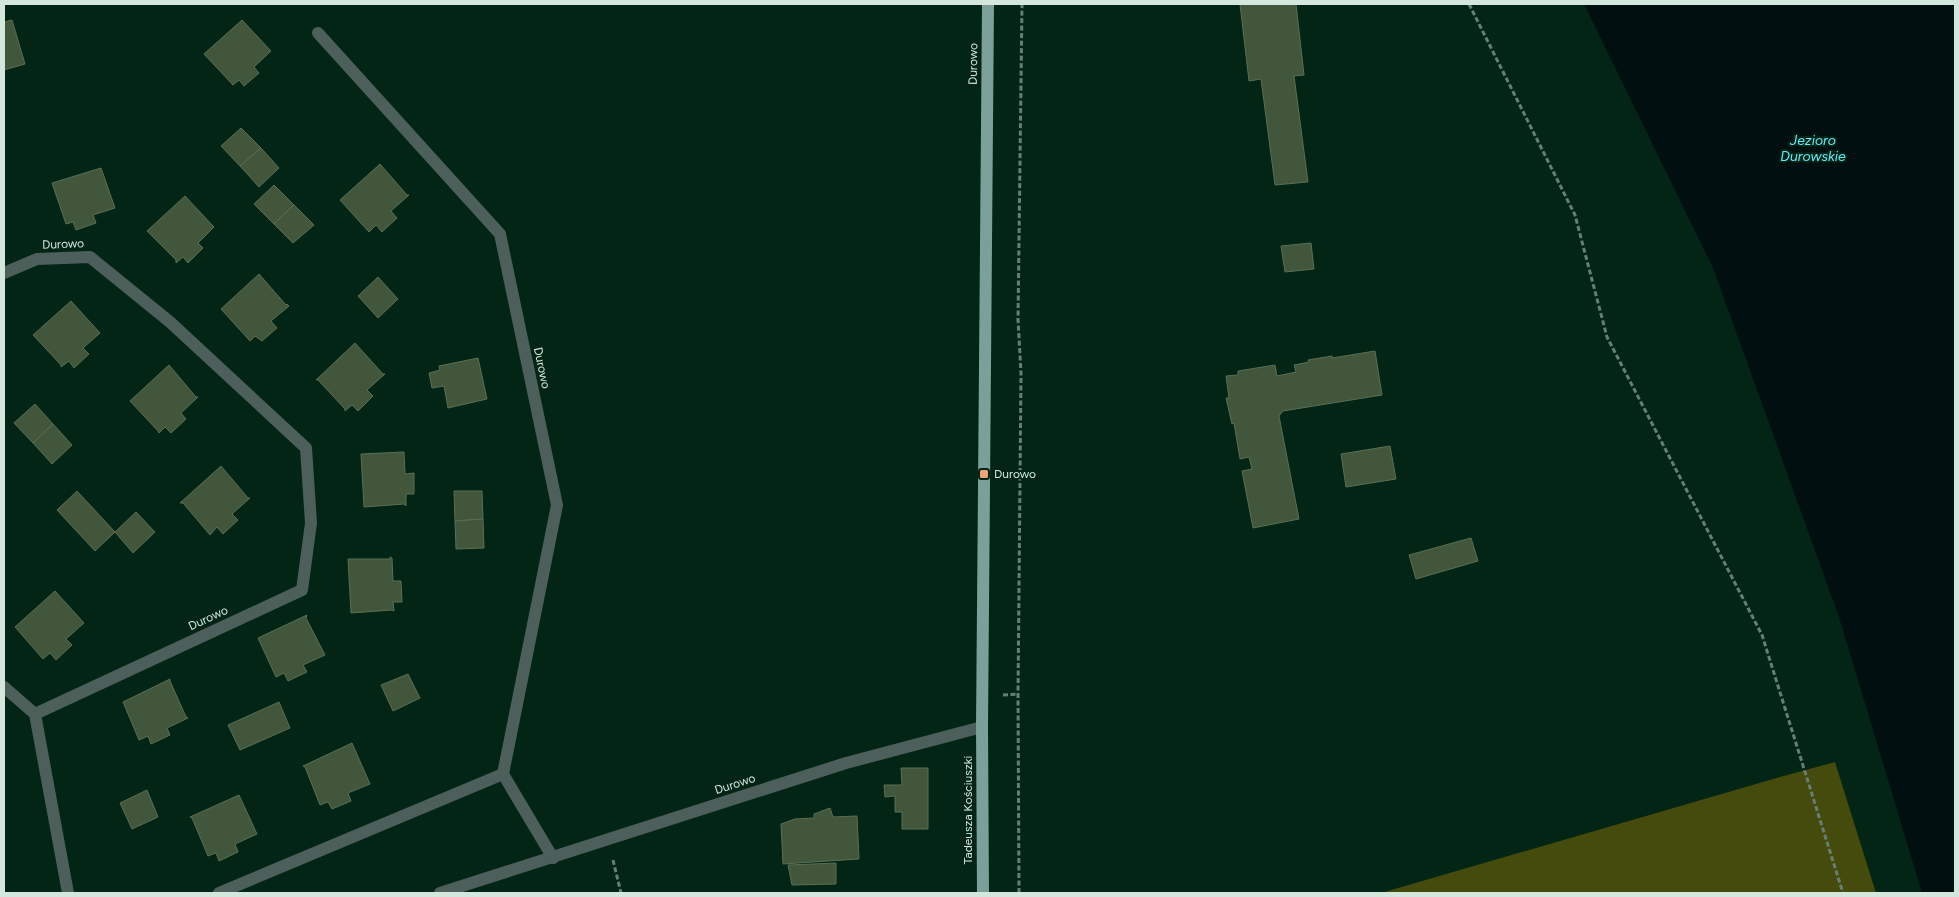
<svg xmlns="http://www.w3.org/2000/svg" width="1959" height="897" font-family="Figtree,sans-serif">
<rect width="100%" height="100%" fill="#022516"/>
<polygon fill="#444b0d" points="1835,762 1876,893 1381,893 1780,777"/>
<polygon fill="#010f11" points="1584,4 1955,4 1955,893 1922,893 1839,617 1713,268"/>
<g fill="#41563b" stroke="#5a6f53">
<polygon points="1240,4 1296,4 1304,75 1294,76 1308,182 1275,185 1261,79 1249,81"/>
<polygon points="12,20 25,64 4,70 4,22"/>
<polygon points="242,20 271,51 254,67 259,73 244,86 239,80 233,85 204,54"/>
<polygon points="241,128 261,148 240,166 221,146"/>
<polygon points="261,148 279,168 259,187 240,166"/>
<polygon points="380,164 407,195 409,195 391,211 397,218 382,232 376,225 369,232 340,200"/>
<polygon points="101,168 115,208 93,215 96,223 76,230 73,222 66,224 52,183"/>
<polygon points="274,185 294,205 274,224 254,204"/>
<polygon points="185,196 214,227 198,243 203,248 188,263 183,257 176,263 176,260 147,231"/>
<polygon points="294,205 314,225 293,243 274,224"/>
<polygon points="1311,243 1314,269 1285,272 1281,246"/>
<polygon points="259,274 286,305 287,304 289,306 271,321 277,328 262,341 255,336 250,341 221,309"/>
<polygon points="378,277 398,299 378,318 358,296"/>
<polygon points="71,301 100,333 83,348 89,354 74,368 69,361 61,367 61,365 33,335"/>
<polygon points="355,343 383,374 385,374 367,390 373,396 358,411 352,405 345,411 345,409 318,380 316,380"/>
<polygon points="1375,351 1382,395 1283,411 1279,416 1299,519 1253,528 1242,471 1252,469 1249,457 1240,459 1234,423 1232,424 1226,398 1229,398 1226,376 1238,375 1238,371 1275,365 1277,376 1296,372 1294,365 1309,362 1308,360 1332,356 1332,358"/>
<polygon points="478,358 487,399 448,408 444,386 432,388 429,373 440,370 439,366"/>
<polygon points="169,365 196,397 198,397 181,413 186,419 171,433 165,427 159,433 158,431 130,401"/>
<polygon points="35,404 53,424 33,443 14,423"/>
<polygon points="53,424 72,445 52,464 33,443"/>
<polygon points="1390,446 1396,479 1346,487 1341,454"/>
<polygon points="403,452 404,452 405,474 414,473 414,494 406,494 406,506 404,504 364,507 361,454"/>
<polygon points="221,466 248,498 250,498 232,514 238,520 223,534 217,527 210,535 183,503 180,503"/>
<polygon points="77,491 115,532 95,551 57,510"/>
<polygon points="454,491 482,491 483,519 455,521"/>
<polygon points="136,512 155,532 133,553 115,532"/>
<polygon points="483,519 484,548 456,549 455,521"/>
<polygon points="1471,538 1478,561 1416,579 1409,555"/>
<polygon points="390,557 392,558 393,581 401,581 402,602 393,602 394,611 392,610 351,613 348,559 390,559"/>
<polygon points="55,591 84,623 66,639 72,645 56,660 50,653 43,659 15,627"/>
<polygon points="307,615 306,618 325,655 303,665 307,672 288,681 284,673 276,677 258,638"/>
<polygon points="408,674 420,698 393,711 381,685"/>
<polygon points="170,679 170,681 186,717 188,718 167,728 170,735 151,744 148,736 139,740 123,702"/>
<polygon points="279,702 290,728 240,750 228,725"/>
<polygon points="352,743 370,784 348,793 351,801 332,809 328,802 320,805 305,767 303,766"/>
<polygon points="901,768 928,768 928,829 902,829 902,812 895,812 895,796 885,797 884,785 902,785"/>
<polygon points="147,790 158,817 132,829 120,803"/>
<polygon points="239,795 257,834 235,844 238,852 219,861 216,853 208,856 192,818 190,817"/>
<polygon points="830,808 833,817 857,816 859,859 783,864 781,824 795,819 814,818 814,814"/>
<polygon points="836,863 836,884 792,885 788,865"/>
</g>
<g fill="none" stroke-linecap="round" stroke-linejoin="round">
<g stroke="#658073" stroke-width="3" stroke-dasharray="5 2.5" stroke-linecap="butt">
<polyline points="1469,4 1575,215 1607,337 1762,635 1843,893"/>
<polyline points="1003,695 1018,694"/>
<polyline points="613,860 621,893"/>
<polyline points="1019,893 1018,694 1021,374 1018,319 1022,4"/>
</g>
<g stroke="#4d5f5b" stroke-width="12">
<polyline points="318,33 500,234 557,505 503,774 553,858"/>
<polyline points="4,273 37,259 90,257 170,322 306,448 311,523 302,590 35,714"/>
<polyline points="4,687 35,714 68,893"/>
<polyline points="219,893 503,774"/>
<polyline points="440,893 846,763 982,727"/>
</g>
<polyline stroke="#7ba099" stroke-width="12" points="983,893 982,727 988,4"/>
</g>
<rect fill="#f0a279" stroke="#022516" stroke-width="2" x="979" y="469" width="10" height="10" rx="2.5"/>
<g text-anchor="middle" stroke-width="4" stroke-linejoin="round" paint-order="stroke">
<g font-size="12" fill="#d4e7dc" stroke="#022516">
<text transform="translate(973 64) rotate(-89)" y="4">Durowo</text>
<text transform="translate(63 244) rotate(-2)" y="4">Durowo</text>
<text transform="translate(542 368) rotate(78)" y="4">Durowo</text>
<text transform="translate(208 618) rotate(-25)" y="4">Durowo</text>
<text transform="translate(735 784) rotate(-18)" y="4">Durowo</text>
<text transform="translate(968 810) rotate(-90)" y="4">Tadeusza Kościuszki</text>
</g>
<g font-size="12" fill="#d4e7dc" stroke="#022516" text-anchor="start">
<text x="994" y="478">Durowo</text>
</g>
<g font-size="14" font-style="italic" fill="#62e9f8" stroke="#022516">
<text x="1813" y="145">Jezioro<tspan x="1813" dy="16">Durowskie</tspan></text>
</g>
</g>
<rect width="1959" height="897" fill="none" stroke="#d4e7dc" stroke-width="10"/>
</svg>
